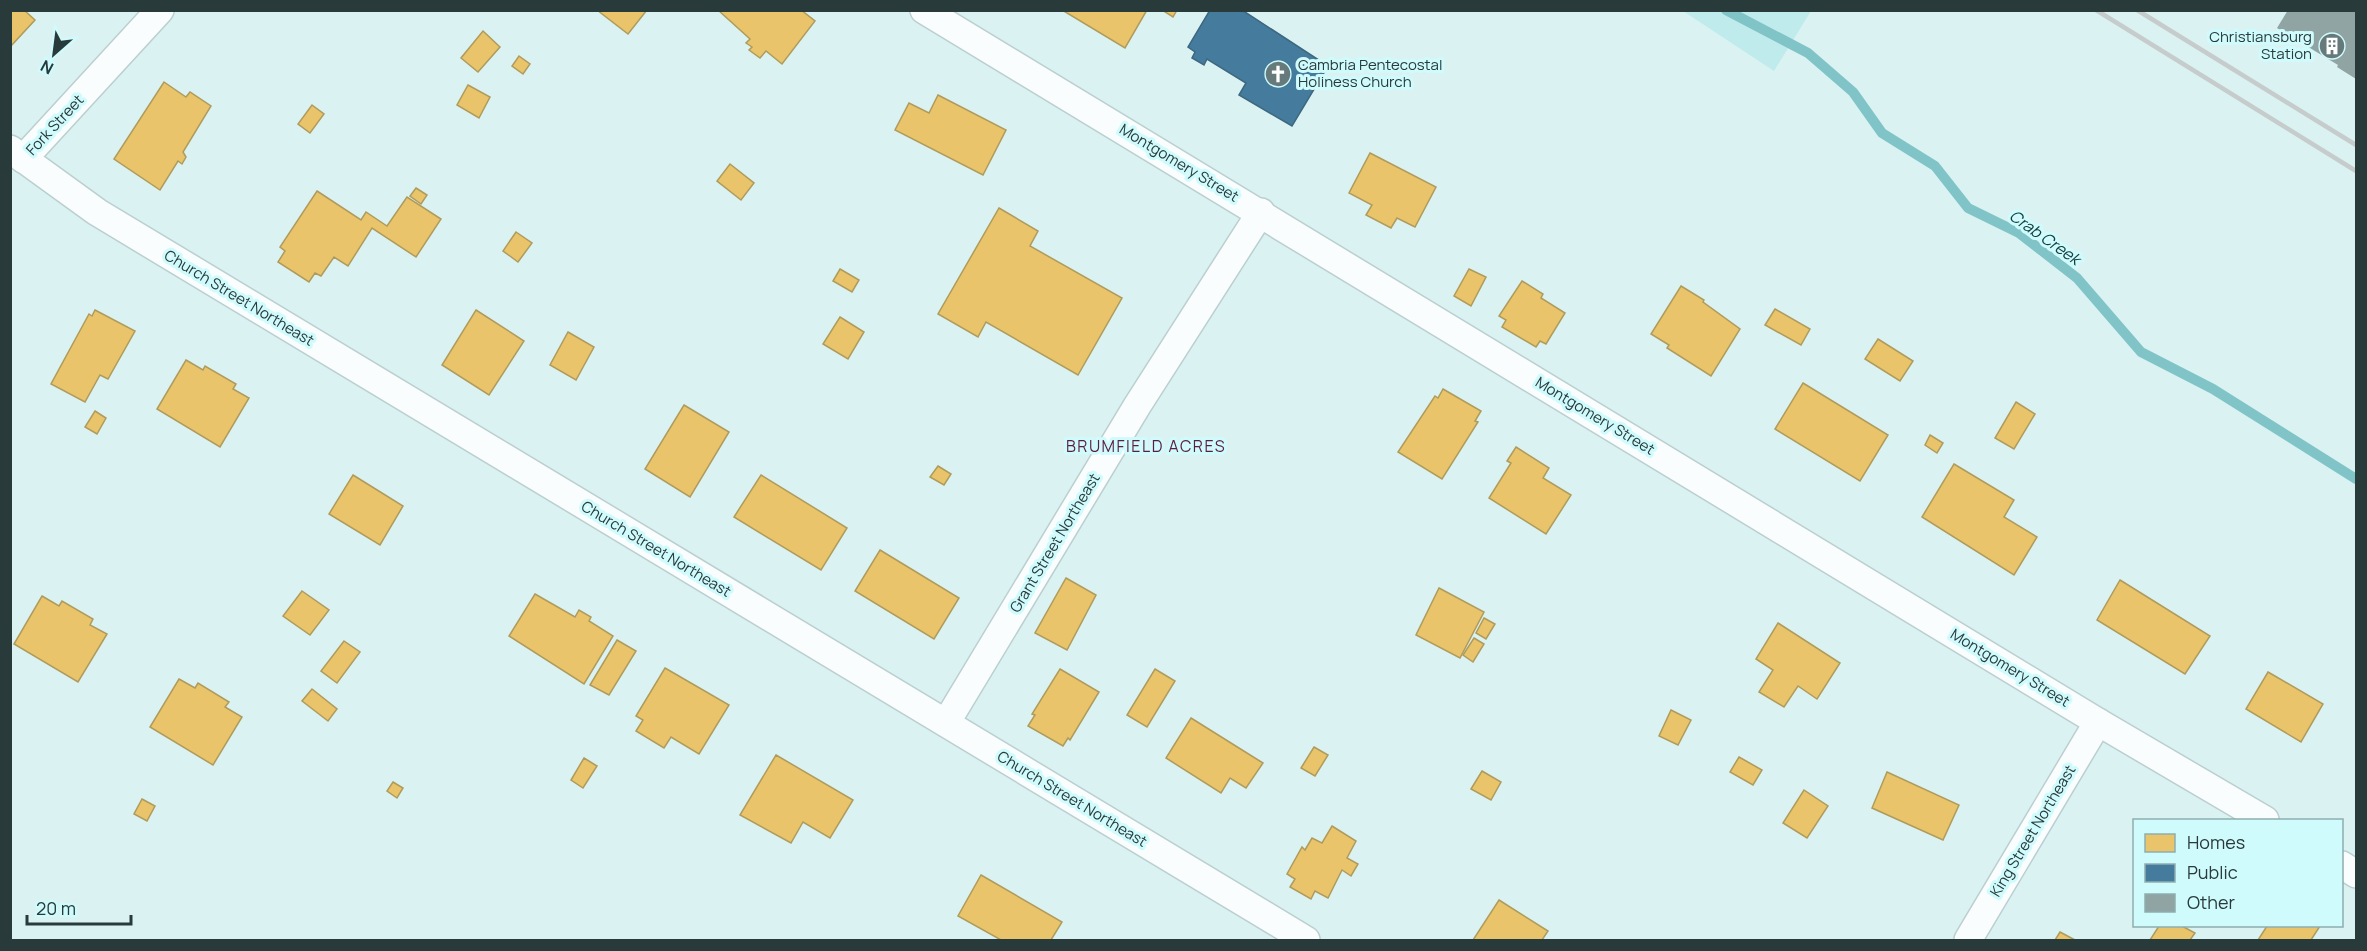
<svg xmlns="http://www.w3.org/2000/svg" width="2367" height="951" font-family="Manrope,sans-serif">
<rect width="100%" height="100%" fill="#daf2f2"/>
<polygon fill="#bfebed" points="1683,11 1811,11 1774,71"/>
<g fill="#e9c46a" stroke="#af9b5c" stroke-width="1.5">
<polygon points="10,10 24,10 35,20 10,47"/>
<polygon points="597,10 647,10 628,34"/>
<polygon points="718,10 801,10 815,21 782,64 766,51 760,58 749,50 752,47 746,43 750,39"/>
<polygon points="1062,10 1147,10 1125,48"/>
<polygon points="1162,10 1177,10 1173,17"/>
<polygon points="483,31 500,47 478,72 461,58"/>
<polygon points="519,56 530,64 523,74 512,66"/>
<polygon points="164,82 186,97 190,92 211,106 183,152 186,157 182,164 178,161 160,190 114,159"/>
<polygon points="468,85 490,97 479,118 457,105"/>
<polygon points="938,95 1006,130 983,175 895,130 909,103 929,113"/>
<polygon points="312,105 324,114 310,133 298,124"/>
<polygon points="1370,153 1436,187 1415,227 1397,218 1391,228 1366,215 1372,205 1349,193"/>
<polygon points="730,164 754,183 741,200 717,181"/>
<polygon points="416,188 427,195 421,204 410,196"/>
<polygon points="317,191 361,220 366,212 387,226 407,197 441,219 416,257 372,228 348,266 334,257 321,276 315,273 309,282 278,262 285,251 280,247"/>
<polygon points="999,208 1038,231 1030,246 1122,298 1078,375 986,322 978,337 938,314"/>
<polygon points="516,232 532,243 518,262 503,251"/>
<polygon points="840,269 859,280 852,292 833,281"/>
<polygon points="1469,269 1486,277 1471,306 1454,296"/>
<polygon points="1522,281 1543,294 1541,298 1565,313 1546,344 1540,341 1536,347 1502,327 1506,320 1499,316"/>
<polygon points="1681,286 1704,300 1703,302 1740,329 1711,376 1667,348 1669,345 1651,334"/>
<polygon points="1775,309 1810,329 1801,345 1765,325"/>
<polygon points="95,310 135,331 108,379 100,375 85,402 51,384 89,314 92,316"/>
<polygon points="476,310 524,341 489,395 442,365"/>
<polygon points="840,317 864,332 848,359 823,344"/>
<polygon points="568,332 594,347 576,380 550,365"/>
<polygon points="1878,339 1913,361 1900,381 1865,359"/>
<polygon points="186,360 203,370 205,366 236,384 233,389 249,398 220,447 157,409"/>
<polygon points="1803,383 1888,435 1860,481 1775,429"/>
<polygon points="1443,389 1481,411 1475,421 1478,422 1442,479 1398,452 1435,396 1438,398"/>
<polygon points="2016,402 2035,414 2014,449 1995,438"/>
<polygon points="684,405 729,432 690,497 645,469"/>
<polygon points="95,411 106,418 97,434 85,427"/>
<polygon points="1930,435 1943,443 1937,453 1925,445"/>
<polygon points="1516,447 1549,468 1543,478 1571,495 1546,534 1489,498 1511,463 1507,461"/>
<polygon points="1954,464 2014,500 2004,517 2037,537 2014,575 1922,517"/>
<polygon points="938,466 951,474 944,485 930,477"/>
<polygon points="353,475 403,506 380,545 329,514"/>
<polygon points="761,475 847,528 821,570 734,517"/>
<polygon points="880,550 959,598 934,639 855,591"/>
<polygon points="1066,578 1096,595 1067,650 1035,633"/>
<polygon points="2120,580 2210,636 2185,674 2097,620"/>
<polygon points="1439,588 1484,612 1460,658 1416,635"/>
<polygon points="302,591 329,610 310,635 283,616"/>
<polygon points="535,594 575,617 579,610 591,617 589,621 613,636 584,684 509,636"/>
<polygon points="42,596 59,606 62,601 93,619 90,625 107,634 78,682 14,644"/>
<polygon points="1484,618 1495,624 1486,639 1476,633"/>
<polygon points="1778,623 1840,663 1817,699 1798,686 1784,707 1759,692 1773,670 1756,659"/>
<polygon points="1474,638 1484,644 1473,662 1463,655"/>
<polygon points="617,640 636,651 609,695 590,685"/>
<polygon points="344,641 360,652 337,683 321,671"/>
<polygon points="665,668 729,705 699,754 671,737 664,748 636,731 643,720 636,716"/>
<polygon points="1060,669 1099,692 1070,740 1068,738 1063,746 1028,726 1035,715 1032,714"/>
<polygon points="1155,669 1175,681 1147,727 1127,715"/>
<polygon points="2268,672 2323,704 2301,742 2246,709"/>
<polygon points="179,679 195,688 198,683 229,702 225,707 242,717 213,765 150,727"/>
<polygon points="312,689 337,709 328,721 302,701"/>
<polygon points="1671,710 1691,720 1678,745 1659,736"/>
<polygon points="1191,718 1263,763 1246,788 1230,778 1221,793 1166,758"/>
<polygon points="1314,747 1328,755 1315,776 1301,768"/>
<polygon points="776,755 853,800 830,838 803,822 791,843 740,815"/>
<polygon points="1739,757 1762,770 1753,785 1730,772"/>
<polygon points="584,758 597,766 583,788 571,780"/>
<polygon points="1482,771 1501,782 1491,800 1471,789"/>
<polygon points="1887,772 1959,805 1943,840 1872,808"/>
<polygon points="393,782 403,788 397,798 387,791"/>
<polygon points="1804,790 1828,806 1807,838 1783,823"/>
<polygon points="142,799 155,806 147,821 134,814"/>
<polygon points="1332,826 1356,841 1347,858 1358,864 1351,876 1342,870 1328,898 1315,891 1311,899 1290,887 1295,879 1287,874 1302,847 1305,850 1312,838 1322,843"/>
<polygon points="981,875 1062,922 1051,940 1001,940 958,916"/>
<polygon points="1499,900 1548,931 1542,940 1473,940"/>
<polygon points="2159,926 2182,926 2195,933 2190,940 2150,940"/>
<polygon points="2267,926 2320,926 2311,940 2258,940"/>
<polygon points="2060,932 2075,940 2055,940"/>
</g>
<polygon fill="#457b9d" stroke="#3d6880" stroke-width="1.5" points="1210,10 1242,10 1328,66 1292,126 1239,95 1246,83 1207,59 1204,65 1192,58 1195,52 1188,47"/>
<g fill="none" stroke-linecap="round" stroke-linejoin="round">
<polyline stroke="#81c4c7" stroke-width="10" points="1726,10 1808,53 1853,92 1882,133 1935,166 1968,208 2019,233 2077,278 2141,352 2213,389 2356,479"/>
</g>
<polygon fill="#91a4a4" points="2288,10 2356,10 2356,79 2337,67 2338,65 2277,28"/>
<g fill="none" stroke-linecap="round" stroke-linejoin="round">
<defs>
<g id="minor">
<polyline points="924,10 2098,722 2265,820"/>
<polyline points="10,149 97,212 1306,940"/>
<polyline points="23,159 160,10"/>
<polyline points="946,723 1137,406 1261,212"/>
<polyline points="2342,865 2356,874"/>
<polyline points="1968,940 2098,722"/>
</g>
</defs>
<use href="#minor" stroke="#bccfd0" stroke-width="30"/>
<use href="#minor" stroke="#f9fdfd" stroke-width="27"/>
<g stroke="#c6cccc" stroke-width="4.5">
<polyline points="2096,10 2356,171"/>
<polyline points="2137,10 2356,145"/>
</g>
</g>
<defs>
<symbol id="building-disc" viewBox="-11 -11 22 22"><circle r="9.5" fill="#677a7b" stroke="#d0fbfd"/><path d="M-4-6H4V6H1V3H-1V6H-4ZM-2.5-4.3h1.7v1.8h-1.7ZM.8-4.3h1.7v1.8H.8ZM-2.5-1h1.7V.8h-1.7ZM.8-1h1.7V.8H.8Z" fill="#fff"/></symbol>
<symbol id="church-disc" viewBox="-11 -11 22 22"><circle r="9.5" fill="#677a7b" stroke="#d0fbfd"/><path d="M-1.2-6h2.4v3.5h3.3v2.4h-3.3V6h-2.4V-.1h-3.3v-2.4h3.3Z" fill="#fff"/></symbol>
</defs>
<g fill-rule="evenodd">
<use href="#building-disc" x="2317" y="31" width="30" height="30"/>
<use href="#church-disc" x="1263" y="59" width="30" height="30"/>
</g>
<g text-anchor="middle" stroke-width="6" stroke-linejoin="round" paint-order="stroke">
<g font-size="15" fill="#293a3b" stroke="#d0fbfd" text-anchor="end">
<text x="2312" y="42">Christiansburg<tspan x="2312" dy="17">Station</tspan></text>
<text x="1298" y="70" text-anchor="start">Cambria Pentecostal<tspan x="1298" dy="17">Holiness Church</tspan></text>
</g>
<g font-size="15" fill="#293a3b" stroke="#d0fbfd">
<text transform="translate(55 125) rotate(-47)" y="5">Fork Street</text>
<text transform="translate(1179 163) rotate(31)" y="5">Montgomery Street</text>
<text transform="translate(239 298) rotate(31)" y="5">Church Street Northeast</text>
<text transform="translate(1595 416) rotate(31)" y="5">Montgomery Street</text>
<text transform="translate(1055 543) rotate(-59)" y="5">Grant Street Northeast</text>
<text transform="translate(656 549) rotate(31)" y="5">Church Street Northeast</text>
<text transform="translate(2010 668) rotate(31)" y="5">Montgomery Street</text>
<text transform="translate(1072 799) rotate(31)" y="5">Church Street Northeast</text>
<text transform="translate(2033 831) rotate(-59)" y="5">King Street Northeast</text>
</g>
<g font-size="16" font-style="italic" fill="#113b3c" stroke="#d0fbfd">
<text transform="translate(2045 237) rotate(35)" y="6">Crab Creek</text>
</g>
<g font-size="16" letter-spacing="1.5" fill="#5c1e40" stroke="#d0fbfd">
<text x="1146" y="452">BRUMFIELD ACRES</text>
</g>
</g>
<rect width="2367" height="951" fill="none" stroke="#293a3b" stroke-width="24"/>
<rect x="2133" y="819" width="210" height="108" fill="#d0fbfd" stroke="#8daeaf" stroke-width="1.5"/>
<rect x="2145" y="834" width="30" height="18" fill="#e9c46a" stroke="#8daeaf" stroke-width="1.5"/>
<text x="2187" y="849" font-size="18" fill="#293a3b">Homes</text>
<rect x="2145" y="864" width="30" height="18" fill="#457b9d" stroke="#8daeaf" stroke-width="1.5"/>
<text x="2187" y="879" font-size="18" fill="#293a3b">Public</text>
<rect x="2145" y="894" width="30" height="18" fill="#91a4a4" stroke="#8daeaf" stroke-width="1.5"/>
<text x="2187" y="909" font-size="18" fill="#293a3b">Other</text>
<g transform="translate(54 54) rotate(208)" stroke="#d0fbfd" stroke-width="4.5" paint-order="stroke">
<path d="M0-4.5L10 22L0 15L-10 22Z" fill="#293a3b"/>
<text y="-9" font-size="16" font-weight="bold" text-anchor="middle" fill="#293a3b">N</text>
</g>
<path d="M27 915v9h104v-9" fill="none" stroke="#293a3b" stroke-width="3"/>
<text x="36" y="915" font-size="18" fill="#293a3b" stroke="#d0fbfd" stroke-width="4.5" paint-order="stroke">20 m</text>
</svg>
